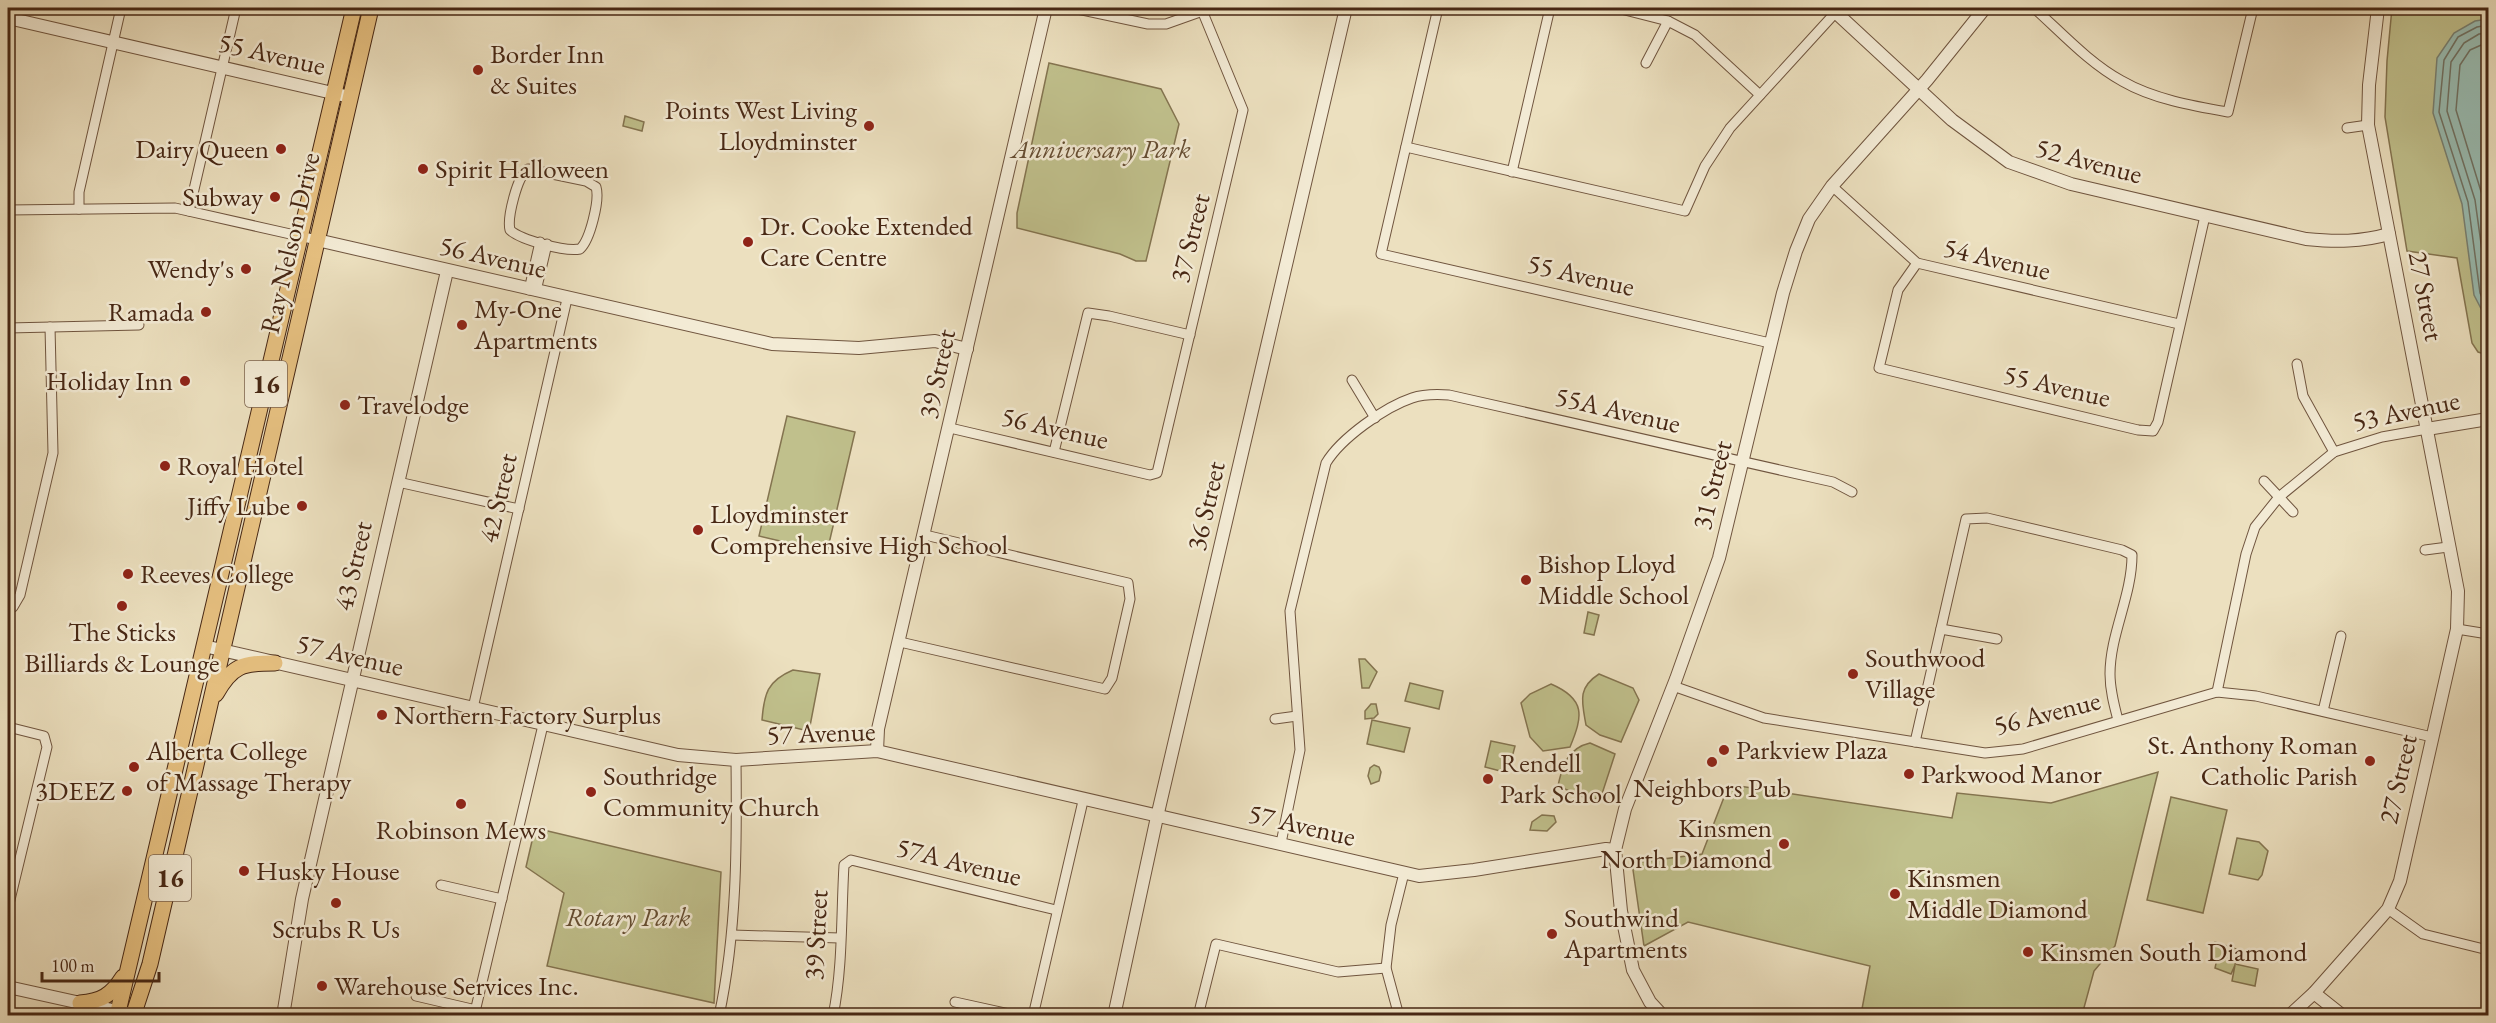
<svg xmlns="http://www.w3.org/2000/svg" width="2496" height="1023" font-family="'EB Garamond',serif">
<rect width="100%" height="100%" fill="#ece0bf"/>
<filter id="stains"><feTurbulence type="fractalNoise" baseFrequency=".00333" numOctaves="4"/><feColorMatrix values="0 0 0 0 .2 0 0 0 0 .09 0 0 0 0 .02 0 0 0 .5 -.17"/></filter>
<radialGradient id="worn" r=".72"><stop offset=".6" stop-color="#630" stop-opacity="0"/><stop offset="1" stop-color="#630" stop-opacity=".3"/></radialGradient>
<g fill="#c0c08c" stroke="#847450" stroke-width="1.5">
<polygon points="2392,8 2488,8 2488,355 2478,352 2472,343 2457,258 2407,251 2385,117 2387,61"/>
<polygon points="1049,63 1161,89 1179,124 1146,261 1136,261 1120,254 1017,228 1017,213"/>
<polygon points="625,116 644,122 642,131 623,126"/>
<polygon points="787,416 855,432 827,552 759,536"/>
<polygon points="1588,612 1599,615 1594,635 1584,633"/>
<polygon points="1359,659 1365,659 1377,672 1369,688 1362,688"/>
<path d="M 793,670 L 820,674 L 810,726 L 804,730 L 762,720 C 764,694 767,681 793,670 Z"/>
<path d="M 1599,674 L 1633,688 L 1639,700 L 1621,742 L 1600,735 L 1586,725 C 1582,702 1577,688 1599,674 Z"/>
<polygon points="1410,683 1443,691 1439,709 1405,701"/>
<path d="M 1551,684 C 1586,699 1583,716 1570,747 L 1543,751 L 1530,737 L 1521,703 L 1530,694 Z"/>
<polygon points="1371,704 1376,704 1378,714 1374,718 1365,719 1365,711"/>
<polygon points="1372,720 1410,728 1404,752 1367,744"/>
<polygon points="1491,741 1515,746 1508,773 1485,767"/>
<path d="M 1590,743 L 1615,754 L 1601,797 L 1590,800 L 1558,786 C 1562,766 1568,748 1590,743 Z"/>
<polygon points="1374,765 1379,767 1381,772 1379,781 1371,784 1368,776 1370,768"/>
<polygon points="2158,772 2115,946 2094,971 2082,1015 1890,1015 1862,1009 1870,966 1688,922 1644,946 1632,863 1702,854 1728,787 1739,786 1952,818 1957,793 2051,803"/>
<polygon points="2171,797 2227,810 2203,913 2147,900"/>
<polygon points="1542,815 1554,816 1556,822 1547,831 1530,830 1532,822"/>
<polygon points="535,828 721,872 714,1003 547,966 564,893 526,867"/>
<polygon points="2237,838 2259,842 2268,851 2262,875 2258,880 2229,874"/>
<polygon points="2215,942 2239,950 2235,964 2258,969 2255,986 2232,981 2235,965 2231,974 2215,968 2217,959 2211,957"/>
</g>
<polygon fill="#99bdb3" stroke="#788173" stroke-width="1.5" points="2488,19 2488,322 2474,295 2462,204 2433,113 2437,58 2454,33 2475,21"/>
<g fill="none" stroke-linecap="round" stroke-linejoin="round">
<g stroke="#707264" stroke-width="1.5">
<polyline points="2488,25 2477,27 2458,37 2444,60 2439,112 2468,202 2480,293 2488,311"/>
<polyline points="2488,33 2479,34 2464,43 2451,62 2447,111 2475,200 2488,294"/>
<polyline points="2488,42 2470,50 2460,65 2456,110 2483,198 2488,234"/>
</g>
<defs>
<g id="minor">
<polyline points="1073,8 1148,24 1166,24 1211,8"/>
<polyline points="1438,8 1381,254 1770,343"/>
<polyline points="1617,8 1668,21 1695,35 1760,95"/>
<path d="M 2034,8 C 2062,33 2089,63 2122,81 C 2153,99 2193,106 2228,112 L 2253,8"/>
<polyline points="1646,63 1668,21"/>
<polyline points="2347,128 2368,125"/>
<polyline points="1406,147 1685,211 1705,166 1730,128 1836,12"/>
<path d="M 528,169 L 586,181 L 596,187 C 600,200 590,240 580,249 C 565,252 521,240 510,230 C 507,218 517,176 528,169 Z"/>
<polyline points="1512,172 1550,8"/>
<polyline points="1832,186 1917,263 2179,324"/>
<polyline points="79,209 79,192 121,8"/>
<polyline points="8,210 175,208 317,240"/>
<polyline points="189,211 236,8"/>
<polyline points="1917,263 1898,290 1879,368 2138,430 2153,431 2158,422 2205,216"/>
<polyline points="529,290 540,242"/>
<polyline points="536,291 547,244"/>
<polyline points="8,328 139,325"/>
<polyline points="2297,364 2303,396 2334,452"/>
<polyline points="1352,380 1375,418"/>
<polyline points="950,428 1150,475 1157,473 1243,110 1201,8"/>
<polyline points="1054,452 1088,313 1109,316 1190,335"/>
<polyline points="2264,481 2293,512"/>
<polyline points="398,482 519,509"/>
<polyline points="2425,550 2448,547"/>
<polyline points="8,608 13,607 20,595 53,453 50,327"/>
<polyline points="1941,629 1997,639"/>
<polyline points="2457,629 2488,634"/>
<polyline points="900,642 1105,689 1112,678 1130,599 1128,583 925,535"/>
<polyline points="1673,686 1764,718 1985,753 2023,749 2217,692 2256,696 2432,737"/>
<polyline points="2217,692 2246,554 2255,527 2279,497 2334,452 2382,437 2427,429"/>
<polyline points="473,708 567,299"/>
<polyline points="2323,711 2341,636"/>
<polyline points="1275,719 1297,716"/>
<polyline points="8,727 44,736 47,747 8,908"/>
<path d="M 1915,742 L 1966,519 L 1987,518 L 2122,550 L 2132,555 C 2132,596 2110,634 2110,674 C 2110,690 2114,705 2118,720"/>
<path d="M 1281,843 L 1300,750 L 1290,611 L 1326,463 C 1341,438 1385,407 1412,398 C 1424,394 1436,394 1449,395 L 1833,482 L 1852,492"/>
<polyline points="441,885 502,899"/>
<polyline points="2388,909 2423,934 2488,950"/>
<polyline points="732,935 840,938"/>
<polyline points="416,996 476,1010"/>
<polyline points="955,1002 1019,1016"/>
<polyline points="474,1016 543,725"/>
<path d="M 719,1016 C 737,932 737,845 736,760"/>
<path d="M 833,1016 C 843,967 841,915 844,865 L 851,860 L 1056,910"/>
<polyline points="1033,1016 1083,801"/>
<polyline points="1198,1016 1216,944 1338,972 1386,968"/>
<polyline points="1399,1016 1386,968 1391,925 1404,873"/>
</g>
<g id="tertiary">
<path d="M 1831,8 L 1952,120 L 2009,162 L 2071,184 L 2306,239 C 2336,242 2361,242 2389,234"/>
<polyline points="8,18 350,97"/>
<polyline points="317,240 772,344 859,348 935,341 967,349"/>
<polyline points="2427,429 2488,419"/>
<polyline points="204,646 678,755 736,760 877,751 1419,876 1474,870 1606,849 1615,850"/>
<polyline points="877,751 878,729 1046,8"/>
<polyline points="8,987 126,1013"/>
<polyline points="2314,993 2343,1016"/>
<polyline points="283,1016 302,899 447,271"/>
<polyline points="1114,1016 1157,817 1346,8"/>
<polyline points="1663,1016 1650,1002 1633,970 1621,911 1615,850 1625,809 1676,679 1719,558 1783,293 1796,251 1809,219 1832,186 1927,80 1985,8"/>
<polyline points="2289,1016 2314,993 2382,916 2388,909 2400,881 2457,629 2458,591 2368,125 2369,85 2378,8"/>
</g>
<g id="trunk">
<path d="M 216,694 C 232,665 243,663 275,663"/>
<path d="M 80,1003 C 101,1001 111,996 123,977"/>
<polyline points="117,1016 354,8"/>
<polyline points="133,1016 150,964 371,8"/>
</g>
</defs>
<use href="#minor" stroke="#70553f" stroke-width="11"/>
<use href="#tertiary" stroke="#70553f" stroke-width="14"/>
<use href="#trunk" stroke="#472714" stroke-width="17"/>
<use href="#minor" stroke="#f3ebd5" stroke-width="9"/>
<use href="#tertiary" stroke="#f3ebd5" stroke-width="12"/>
<use href="#trunk" stroke="#e6c080" stroke-width="15"/>
</g>
<g fill="#8f2418" stroke="#f3ebd5" stroke-width="2">
<circle cx="478" cy="70" r="6"/>
<circle cx="869" cy="126" r="6"/>
<circle cx="281" cy="149" r="6"/>
<circle cx="423" cy="169" r="6"/>
<circle cx="275" cy="197" r="6"/>
<circle cx="748" cy="242" r="6"/>
<circle cx="246" cy="269" r="6"/>
<circle cx="206" cy="312" r="6"/>
<circle cx="462" cy="325" r="6"/>
<circle cx="185" cy="381" r="6"/>
<circle cx="345" cy="405" r="6"/>
<circle cx="165" cy="466" r="6"/>
<circle cx="302" cy="506" r="6"/>
<circle cx="698" cy="530" r="6"/>
<circle cx="128" cy="574" r="6"/>
<circle cx="1526" cy="580" r="6"/>
<circle cx="122" cy="606" r="6"/>
<circle cx="1853" cy="674" r="6"/>
<circle cx="382" cy="715" r="6"/>
<circle cx="1724" cy="750" r="6"/>
<circle cx="2370" cy="761" r="6"/>
<circle cx="1712" cy="762" r="6"/>
<circle cx="134" cy="767" r="6"/>
<circle cx="1909" cy="774" r="6"/>
<circle cx="1488" cy="779" r="6"/>
<circle cx="127" cy="791" r="6"/>
<circle cx="591" cy="792" r="6"/>
<circle cx="461" cy="804" r="6"/>
<circle cx="1784" cy="844" r="6"/>
<circle cx="244" cy="871" r="6"/>
<circle cx="1895" cy="894" r="6"/>
<circle cx="336" cy="903" r="6"/>
<circle cx="1552" cy="934" r="6"/>
<circle cx="2028" cy="952" r="6"/>
<circle cx="322" cy="986" r="6"/>
</g>
<g text-anchor="middle" stroke-width="5" stroke-linejoin="round" paint-order="stroke">
<g fill="#f3ebd5" stroke="#7b624e" stroke-width="1.5">
<rect x="245" y="361" width="42" height="46" rx="4.5"/>
<rect x="149" y="855" width="42" height="46" rx="4.5"/>
</g>
<g font-size="26" font-weight="bold" fill="#472714">
<text x="266" y="393">16</text>
<text x="170" y="887">16</text>
</g>
<g font-size="27" fill="#472714" stroke="#f3ebd5">
<text transform="translate(272 54) rotate(13)" y="9">55 Avenue</text>
<text transform="translate(2089 161) rotate(15)" y="9">52 Avenue</text>
<text transform="translate(1190 238) rotate(-76)" y="9">37 Street</text>
<text transform="translate(290 243) rotate(-77)" y="9">Ray Nelson Drive</text>
<text transform="translate(493 257) rotate(13)" y="9">56 Avenue</text>
<text transform="translate(1997 259) rotate(13)" y="9">54 Avenue</text>
<text transform="translate(1581 275) rotate(13)" y="9">55 Avenue</text>
<text transform="translate(2426 296) rotate(79)" y="9">27 Street</text>
<text transform="translate(937 374) rotate(-78)" y="9">39 Street</text>
<text transform="translate(2057 386) rotate(13)" y="9">55 Avenue</text>
<text transform="translate(1618 410) rotate(13)" y="9">55A Avenue</text>
<text transform="translate(2406 411) rotate(-12)" y="9">53 Avenue</text>
<text transform="translate(1055 428) rotate(13)" y="9">56 Avenue</text>
<text transform="translate(1712 485) rotate(-76)" y="9">31 Street</text>
<text transform="translate(498 498) rotate(-77)" y="9">42 Street</text>
<text transform="translate(1206 506) rotate(-77)" y="9">36 Street</text>
<text transform="translate(353 566) rotate(-77)" y="9">43 Street</text>
<text transform="translate(350 655) rotate(13)" y="9">57 Avenue</text>
<text transform="translate(2047 713) rotate(-14)" y="9">56 Avenue</text>
<text transform="translate(821 733) rotate(-2)" y="9">57 Avenue</text>
<text transform="translate(2398 779) rotate(-77)" y="9">27 Street</text>
<text transform="translate(1302 825) rotate(13)" y="9">57 Avenue</text>
<text transform="translate(959 862) rotate(14)" y="9">57A Avenue</text>
<text transform="translate(816 935) rotate(-87)" y="9">39 Street</text>
</g>
<g font-size="27" fill="#472714" stroke="#f3ebd5" text-anchor="start">
<text x="490" y="63">Border Inn<tspan x="490" dy="31">&amp; Suites</tspan></text>
<text x="857" y="119" text-anchor="end">Points West Living<tspan x="857" dy="31">Lloydminster</tspan></text>
<text x="269" y="158" text-anchor="end">Dairy Queen</text>
<text x="435" y="178">Spirit Halloween</text>
<text x="263" y="206" text-anchor="end">Subway</text>
<text x="760" y="235">Dr. Cooke Extended<tspan x="760" dy="31">Care Centre</tspan></text>
<text x="234" y="278" text-anchor="end">Wendy's</text>
<text x="474" y="318">My-One<tspan x="474" dy="31">Apartments</tspan></text>
<text x="194" y="321" text-anchor="end">Ramada</text>
<text x="173" y="390" text-anchor="end">Holiday Inn</text>
<text x="357" y="414">Travelodge</text>
<text x="177" y="475">Royal Hotel</text>
<text x="290" y="515" text-anchor="end">Jiffy Lube</text>
<text x="710" y="523">Lloydminster<tspan x="710" dy="31">Comprehensive High School</tspan></text>
<text x="1538" y="573">Bishop Lloyd<tspan x="1538" dy="31">Middle School</tspan></text>
<text x="140" y="583">Reeves College</text>
<text x="122" y="641" text-anchor="middle">The Sticks<tspan x="122" dy="31">Billiards &amp; Lounge</tspan></text>
<text x="1865" y="667">Southwood<tspan x="1865" dy="31">Village</tspan></text>
<text x="394" y="724">Northern Factory Surplus</text>
<text x="2358" y="754" text-anchor="end">St. Anthony Roman<tspan x="2358" dy="31">Catholic Parish</tspan></text>
<text x="1736" y="759">Parkview Plaza</text>
<text x="146" y="760">Alberta College<tspan x="146" dy="31">of Massage Therapy</tspan></text>
<text x="1500" y="772">Rendell<tspan x="1500" dy="31">Park School</tspan></text>
<text x="1921" y="783">Parkwood Manor</text>
<text x="603" y="785">Southridge<tspan x="603" dy="31">Community Church</tspan></text>
<text x="1712" y="797" text-anchor="middle">Neighbors Pub</text>
<text x="115" y="800" text-anchor="end">3DEEZ</text>
<text x="1772" y="837" text-anchor="end">Kinsmen<tspan x="1772" dy="31">North Diamond</tspan></text>
<text x="461" y="839" text-anchor="middle">Robinson Mews</text>
<text x="256" y="880">Husky House</text>
<text x="1907" y="887">Kinsmen<tspan x="1907" dy="31">Middle Diamond</tspan></text>
<text x="1564" y="927">Southwind<tspan x="1564" dy="31">Apartments</tspan></text>
<text x="336" y="938" text-anchor="middle">Scrubs R Us</text>
<text x="2040" y="961">Kinsmen South Diamond</text>
<text x="334" y="995">Warehouse Services Inc.</text>
</g>
<g font-size="27" font-style="italic" fill="#654d32" stroke="#f3ebd5">
<text x="1101" y="158">Anniversary Park</text>
<text x="628" y="926">Rotary Park</text>
</g>
</g>
<rect width="2496" height="1023" fill="none" stroke="#ece0bf" stroke-width="30"/>
<rect x="9" y="9" width="2478" height="1005" fill="none" stroke="#472714" stroke-width="3"/>
<rect x="15" y="15" width="2466" height="993" fill="none" stroke="#472714" stroke-width="1.5"/>
<path d="M42 972v9h117v-9" fill="none" stroke="#472714" stroke-width="3"/>
<text x="51" y="972" font-size="18" fill="#472714" stroke="#f3ebd5" stroke-width="4.5" paint-order="stroke">100 m</text>
<rect width="100%" height="100%" filter="url(#stains)"/>
<rect width="100%" height="100%" fill="url(#worn)"/>
</svg>
